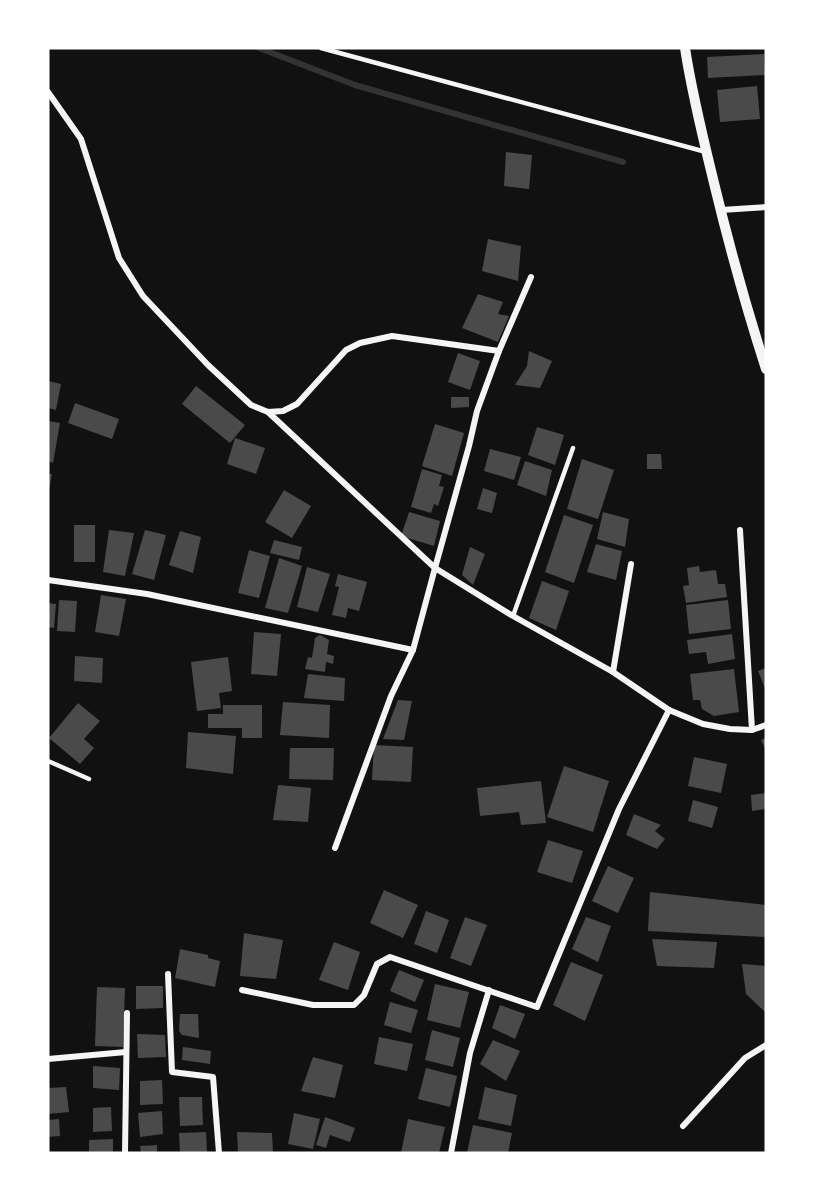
<svg xmlns="http://www.w3.org/2000/svg" width="814" height="1201" font-family="Overpass,sans-serif">
<rect width="100%" height="100%" fill="#111"/>
<g fill="none" stroke-linecap="round" stroke-linejoin="round">
<polyline stroke="#333" stroke-width="6" points="259,48 355,85 623,162"/>
</g>
<g fill="#4a4a4a">
<polygon points="764,54 765,75 708,78 707,57"/>
<polygon points="757,86 760,119 720,122 717,90"/>
<polygon points="506,152 532,155 529,189 504,186"/>
<polygon points="488,239 521,246 518,281 482,271"/>
<polygon points="478,294 503,302 498,314 509,316 498,342 462,328"/>
<polygon points="529,351 552,361 540,388 515,385 527,366"/>
<polygon points="458,353 480,361 470,390 448,382"/>
<polygon points="48,381 61,384 56,410 48,408"/>
<polygon points="196,386 245,425 230,443 182,404"/>
<polygon points="451,397 469,397 469,407 451,408"/>
<polygon points="75,403 119,419 112,439 68,423"/>
<polygon points="48,421 60,423 53,463 48,461"/>
<polygon points="435,424 464,433 452,476 422,466"/>
<polygon points="537,427 564,435 555,465 528,455"/>
<polygon points="235,438 265,448 256,474 227,464"/>
<polygon points="490,449 521,457 514,480 484,471"/>
<polygon points="647,454 661,454 662,469 647,469"/>
<polygon points="582,459 614,470 598,519 567,509"/>
<polygon points="525,461 552,470 546,496 517,485"/>
<polygon points="422,469 442,475 439,486 444,487 438,506 434,504 431,513 411,507"/>
<polygon points="48,474 52,474 49,490 48,490"/>
<polygon points="483,488 497,493 492,513 477,509"/>
<polygon points="284,490 311,506 292,538 265,522"/>
<polygon points="409,512 440,521 434,546 401,536"/>
<polygon points="603,512 629,519 625,547 597,539"/>
<polygon points="564,515 593,525 574,583 545,572"/>
<rect x="74" y="525" width="21" height="37"/>
<polygon points="109,530 134,533 125,576 103,572"/>
<polygon points="145,530 166,535 154,580 132,574"/>
<polygon points="180,531 201,537 193,573 169,565"/>
<polygon points="274,540 302,547 299,560 270,553"/>
<polygon points="596,544 622,551 616,580 587,572"/>
<polygon points="470,547 485,554 473,585 462,575"/>
<polygon points="249,550 270,556 259,598 238,593"/>
<polygon points="279,558 302,566 288,613 265,608"/>
<polygon points="699,566 700,572 716,570 718,584 725,584 727,597 686,603 683,586 689,585 687,568"/>
<polygon points="307,567 330,574 318,612 297,607"/>
<polygon points="338,574 367,582 359,611 348,608 346,618 332,615 339,587 335,586"/>
<polygon points="542,581 569,591 556,630 529,618"/>
<polygon points="101,595 126,599 119,636 95,632"/>
<polygon points="59,600 77,601 75,632 57,631"/>
<polygon points="728,600 731,629 689,634 686,605"/>
<polygon points="48,603 56,604 54,628 48,627"/>
<polygon points="254,632 281,634 277,676 251,674"/>
<polygon points="732,634 735,659 708,664 706,652 689,654 687,640"/>
<polygon points="320,635 329,640 327,654 334,656 333,664 326,662 325,672 305,669 308,657 312,658 315,638"/>
<polygon points="75,656 103,658 102,683 74,681"/>
<polygon points="228,657 232,691 219,693 221,708 197,711 191,662"/>
<polygon points="766,668 766,691 758,671"/>
<polygon points="734,669 739,712 714,716 702,709 700,700 693,700 690,674"/>
<polygon points="308,674 345,678 344,701 304,698"/>
<polygon points="398,700 412,701 404,740 383,739"/>
<polygon points="283,702 330,705 329,738 280,735"/>
<polygon points="78,703 100,721 84,739 94,748 80,764 49,738"/>
<polygon points="223,705 262,705 262,738 242,738 242,728 208,728 208,714 223,714"/>
<polygon points="188,732 236,736 233,774 186,768"/>
<polygon points="766,738 766,751 761,740"/>
<polygon points="374,745 413,747 411,782 372,780"/>
<polygon points="290,748 334,748 333,780 289,779"/>
<polygon points="694,757 727,764 721,793 688,786"/>
<polygon points="564,766 609,781 593,832 547,817"/>
<polygon points="541,781 546,823 521,825 519,812 480,816 477,788"/>
<polygon points="278,785 311,788 308,822 273,820"/>
<polygon points="766,793 766,809 752,811 751,795"/>
<polygon points="693,800 718,807 712,828 688,821"/>
<polygon points="634,814 661,825 655,831 665,839 657,849 626,835"/>
<polygon points="548,840 583,851 572,883 537,872"/>
<polygon points="608,866 634,878 618,913 592,901"/>
<polygon points="384,890 418,905 403,938 370,923"/>
<polygon points="650,892 766,905 766,937 648,931"/>
<polygon points="426,911 449,920 437,953 414,944"/>
<polygon points="465,917 487,925 471,966 450,958"/>
<polygon points="586,917 611,926 598,962 572,949"/>
<polygon points="244,933 283,940 276,979 240,976"/>
<polygon points="652,939 717,942 714,968 657,966"/>
<polygon points="334,942 360,952 348,990 319,980"/>
<polygon points="180,949 208,955 208,958 220,961 215,987 175,978"/>
<polygon points="571,962 603,975 585,1021 553,1005"/>
<polygon points="742,964 766,966 766,1013 746,994"/>
<polygon points="399,970 424,980 415,1002 390,991"/>
<polygon points="435,984 469,992 460,1028 427,1020"/>
<polygon points="136,986 163,986 163,1008 136,1009"/>
<polygon points="97,987 125,988 123,1047 95,1046"/>
<polygon points="390,1002 418,1010 411,1033 384,1025"/>
<polygon points="500,1005 525,1014 515,1039 492,1028"/>
<polygon points="180,1014 198,1014 199,1038 182,1035 179,1031"/>
<polygon points="432,1030 460,1038 453,1067 425,1060"/>
<polygon points="137,1034 165,1035 166,1057 138,1058"/>
<polygon points="379,1037 413,1044 407,1071 374,1064"/>
<polygon points="493,1040 520,1051 506,1081 480,1064"/>
<polygon points="183,1047 211,1051 210,1064 182,1060"/>
<polygon points="313,1057 343,1065 335,1098 301,1091"/>
<polygon points="93,1066 120,1068 119,1090 93,1088"/>
<polygon points="426,1068 457,1076 450,1107 418,1099"/>
<polygon points="162,1080 163,1104 140,1105 140,1081"/>
<polygon points="66,1087 69,1112 48,1114 48,1088"/>
<polygon points="485,1087 517,1095 511,1126 478,1119"/>
<polygon points="179,1097 202,1097 203,1125 180,1126"/>
<polygon points="111,1107 112,1131 93,1132 93,1108"/>
<polygon points="162,1111 163,1134 140,1137 138,1113"/>
<polygon points="294,1113 320,1119 313,1149 288,1144"/>
<polygon points="325,1117 355,1128 350,1142 330,1135 326,1148 316,1145"/>
<polygon points="59,1119 60,1136 48,1137 48,1120"/>
<polygon points="408,1119 445,1127 439,1153 401,1153"/>
<polygon points="473,1125 512,1133 508,1153 467,1153"/>
<polygon points="206,1132 207,1153 180,1153 179,1133"/>
<polygon points="237,1132 272,1133 273,1153 238,1153"/>
<polygon points="113,1139 113,1153 89,1153 89,1140"/>
<polygon points="157,1145 157,1153 141,1153 140,1146"/>
</g>
<g fill="none" stroke-linecap="round" stroke-linejoin="round">
<g stroke="#f5f5f5" stroke-width="4.5">
<polyline points="321,48 706,152"/>
<polyline points="513,616 573,448"/>
<polyline points="48,761 89,779"/>
</g>
<g stroke="#f5f5f5" stroke-width="6">
<polyline points="48,92 81,139 119,258 143,296 208,365 251,405 268,412 283,411 297,404 346,350 360,343 392,336 499,351"/>
<polyline points="721,210 766,207"/>
<polyline points="268,412 435,568 469,446 477,411 499,351 531,277"/>
<polyline points="740,530 752,730"/>
<polyline points="48,580 147,594 413,650 435,568 513,616 613,672 669,710 703,724 730,729 752,730 766,725"/>
<polyline points="613,672 631,564"/>
<polyline points="335,848 391,696 413,650"/>
<polyline points="168,974 172,1072 213,1077 219,1153"/>
<polyline points="242,990 313,1005 354,1005 364,995 377,964 390,957 537,1007 619,809 669,710"/>
<polyline points="48,1059 126,1052"/>
<polyline points="683,1126 745,1058 766,1045"/>
<polyline points="125,1153 127,1013"/>
<polyline points="451,1153 470,1053 489,990"/>
</g>
<path stroke="#f5f5f5" stroke-width="10" d="M 685,48 C 692,94 703,138 714,183 C 729,245 746,307 766,369"/>
</g>
<rect width="814" height="1201" fill="none" stroke="#ffffff" stroke-width="99"/>
</svg>
